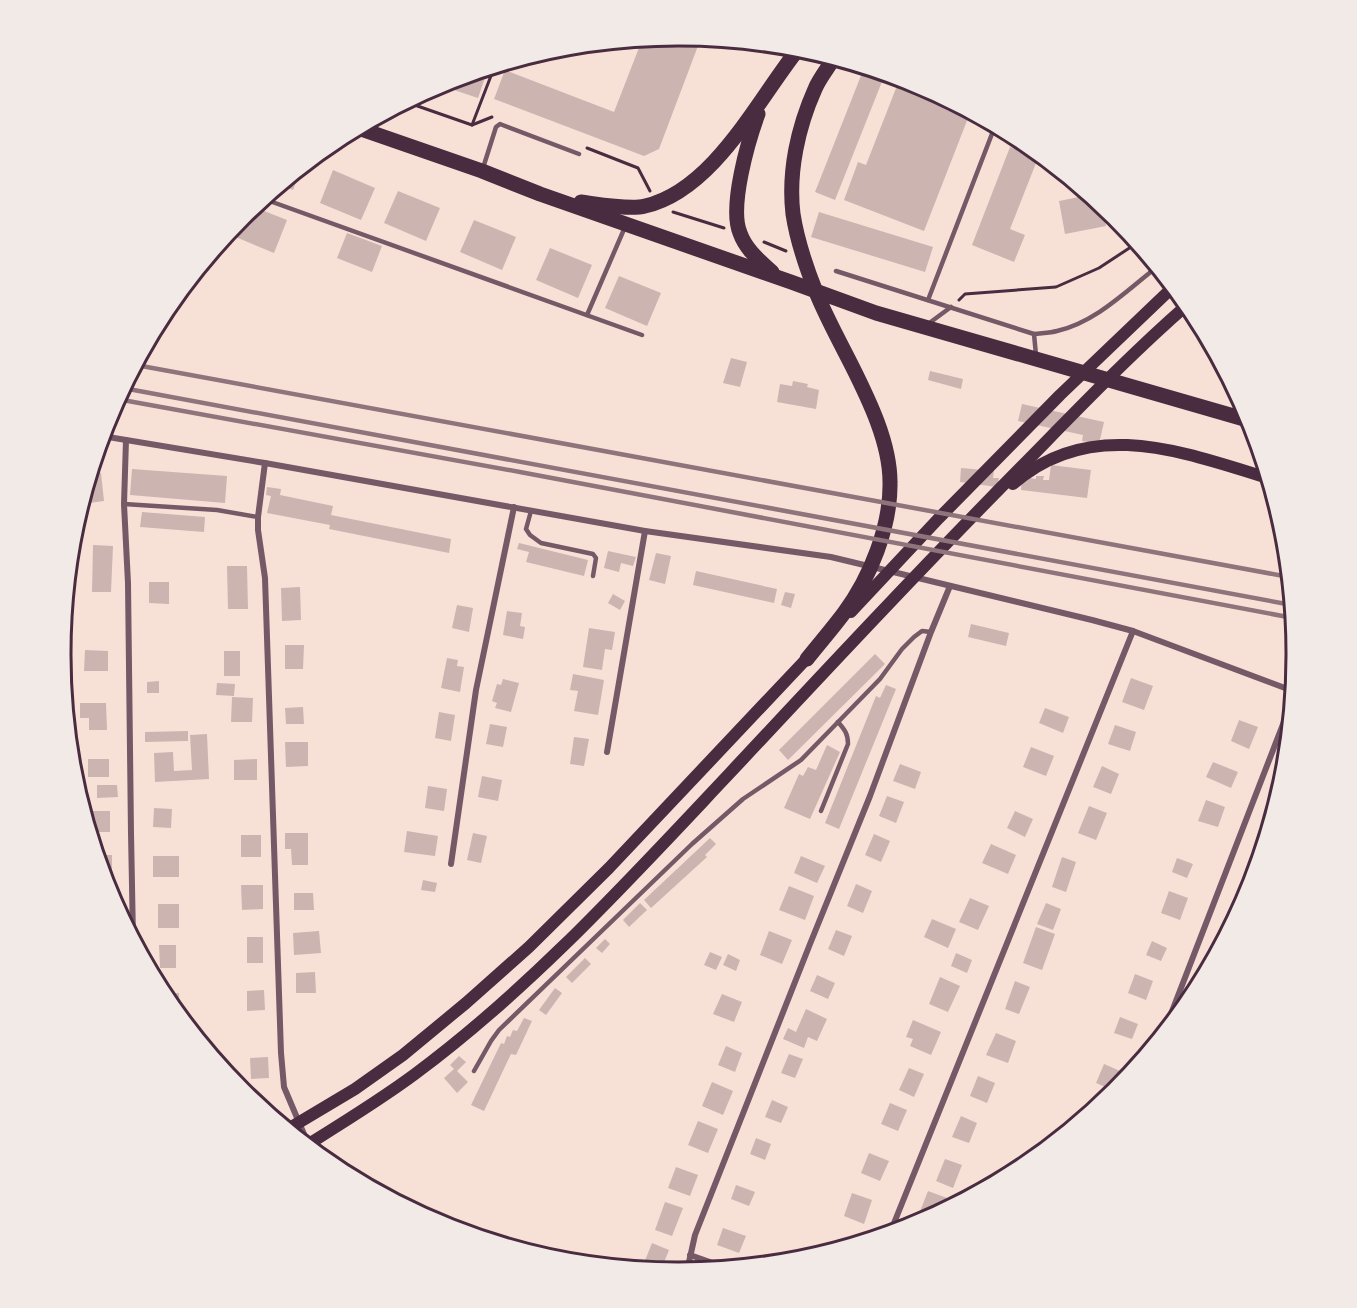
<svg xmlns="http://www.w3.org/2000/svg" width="1357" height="1308" font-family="Bitter,serif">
<rect width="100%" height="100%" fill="#f7e1d7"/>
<g fill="#ccb4b1">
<polygon points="679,36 701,38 659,149 644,156 494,99 505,70 614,112 642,40"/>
<polygon points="864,68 885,74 835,200 815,192"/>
<polygon points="488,69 478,98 439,85 442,83"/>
<polygon points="900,78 915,83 970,113 924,231 844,200 858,162 866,165"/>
<polygon points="1010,147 1038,158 1010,229 1025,235 1014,262 972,245"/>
<polygon points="302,167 293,190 281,185 297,172"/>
<polygon points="333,170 375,188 361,220 320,203"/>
<polygon points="398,191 440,208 426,241 384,223"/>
<polygon points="1089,195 1102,206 1106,226 1065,234 1059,201"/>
<polygon points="254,207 287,220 274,253 231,235 236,224 242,217"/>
<polygon points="819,212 933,247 925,272 811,237"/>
<polygon points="474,220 516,237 502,270 460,252"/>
<polygon points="347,233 382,246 372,272 337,258"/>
<polygon points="550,248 592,265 578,298 536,280"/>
<polygon points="619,276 661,293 647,326 605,308"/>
<polygon points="731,358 747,362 740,387 723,383"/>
<polygon points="930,371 963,379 961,389 928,380"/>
<polygon points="793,381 808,384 807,387 819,390 816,409 777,402 780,384 792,386"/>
<polygon points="1022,404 1104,422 1099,444 1082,441 1083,435 1018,421"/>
<polygon points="1051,465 1091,470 1087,498 1021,490 1022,477 1036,479 1036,476 1044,476 1043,480 1049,480"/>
<polygon points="961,468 994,471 993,478 999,478 998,482 1012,489 960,482"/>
<polygon points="132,469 227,476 225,503 130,495"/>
<polygon points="101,473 104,501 89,503 87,485 91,474"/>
<polygon points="267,487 281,489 280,495 333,506 331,515 451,539 449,553 329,529 330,525 267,513 271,496 266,495"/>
<polygon points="142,512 205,517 204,532 140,527"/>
<polygon points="519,543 588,560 584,576 526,562 529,552 517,549"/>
<polygon points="93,545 113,546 111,592 92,592"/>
<polygon points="608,551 636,557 633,566 621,563 619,572 604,568"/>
<polygon points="656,553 671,556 665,584 649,580"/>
<polygon points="227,566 247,566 248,609 228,609"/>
<polygon points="696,571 777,589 774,603 693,585"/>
<polygon points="149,582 169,582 169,604 149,603"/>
<polygon points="300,587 301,620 282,621 281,588"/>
<polygon points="785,592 795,594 791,608 781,605"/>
<polygon points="613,594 625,601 620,610 608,603"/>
<polygon points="457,605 473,608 469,632 452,628"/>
<polygon points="507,611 522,613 520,626 525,627 523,639 503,635"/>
<polygon points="971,624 1009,633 1006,646 968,637"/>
<polygon points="589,628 615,632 612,650 605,649 602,670 583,667"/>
<polygon points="285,645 304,645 303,669 285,669"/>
<polygon points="85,650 108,651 108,671 84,671"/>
<rect x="224" y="651" width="16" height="25"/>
<polygon points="875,654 885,664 788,760 779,750"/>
<polygon points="447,658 458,660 457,666 464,667 460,692 441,688"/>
<polygon points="573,674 604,680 598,715 574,711 578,691 570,690"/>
<polygon points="1131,678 1153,686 1144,710 1122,702"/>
<polygon points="503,679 519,683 511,712 495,708 497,703 492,701 497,684 501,685"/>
<polygon points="159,681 159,693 147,693 147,682"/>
<polygon points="217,683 235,684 234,696 216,695"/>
<polygon points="886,685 896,689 839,829 825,823 876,696 880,698"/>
<polygon points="232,697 253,698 252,722 231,722"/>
<polygon points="80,703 106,703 107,730 89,730 89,718 80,718"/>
<polygon points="303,707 304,724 286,724 285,708"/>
<polygon points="1045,708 1069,717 1063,733 1039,723"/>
<polygon points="439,712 455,715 451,741 435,738"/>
<polygon points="1239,720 1258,727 1249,749 1231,741"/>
<polygon points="490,724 507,727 503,747 486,744"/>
<polygon points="1115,725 1136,732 1130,751 1108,744"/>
<polygon points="188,731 188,741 145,742 145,732"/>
<polygon points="207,734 209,779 155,782 154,753 173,752 174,771 192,770 190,735"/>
<polygon points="574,737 589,739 584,766 570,764"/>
<polygon points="285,742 308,742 308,766 286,767"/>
<polygon points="827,745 840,752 810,819 784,808 799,774 803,776 808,767 816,770"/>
<polygon points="1031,747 1054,756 1046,776 1023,767"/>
<rect x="88" y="759" width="21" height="18"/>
<polygon points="257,759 257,780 234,780 234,760"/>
<polygon points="1213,762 1238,772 1231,788 1206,777"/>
<polygon points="900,764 921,772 915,789 893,781"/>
<polygon points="1102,766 1119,774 1111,794 1093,787"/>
<polygon points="482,776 502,780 498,801 478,797"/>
<polygon points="97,785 117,785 118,797 97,798"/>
<polygon points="428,786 447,789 444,811 425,808"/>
<polygon points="887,796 904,802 896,823 879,816"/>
<polygon points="1206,800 1225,807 1218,827 1198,821"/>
<polygon points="1089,806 1107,813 1096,840 1078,833"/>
<polygon points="154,808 172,809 171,828 153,827"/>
<rect x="93" y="811" width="17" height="21"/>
<polygon points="1015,811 1033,819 1025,837 1007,828"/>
<polygon points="407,831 438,836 435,856 404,852"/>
<polygon points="285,833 308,833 308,865 292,865 291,849 285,849"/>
<polygon points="473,833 487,836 481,863 467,860"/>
<polygon points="874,834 890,841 881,862 865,855"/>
<rect x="241" y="835" width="20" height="22"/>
<polygon points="710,838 716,844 705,855 707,857 651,908 644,900"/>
<polygon points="991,844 1016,855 1008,874 982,863"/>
<polygon points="97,855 112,855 112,881 105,881"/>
<rect x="153" y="856" width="26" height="21"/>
<polygon points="801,856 825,866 817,883 794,873"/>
<polygon points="1062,857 1076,862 1066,892 1052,887"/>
<polygon points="1177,858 1193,864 1187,878 1172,872"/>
<polygon points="423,880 437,883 435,892 421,890"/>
<polygon points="1242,882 1251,885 1245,900 1237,897"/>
<polygon points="856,884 872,891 863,913 847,906"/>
<polygon points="241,885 263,885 263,909 242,910"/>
<polygon points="789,886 814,896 805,920 779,910"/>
<polygon points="1169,891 1188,898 1180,920 1161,913"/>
<polygon points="294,893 313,893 314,910 294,910"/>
<polygon points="970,898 989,906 978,930 959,922"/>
<polygon points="640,903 647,910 629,927 623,920"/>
<polygon points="1046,903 1061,909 1053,930 1037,924"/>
<rect x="158" y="904" width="21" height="24"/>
<polygon points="932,919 956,929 948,948 924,937"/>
<polygon points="1036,927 1055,934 1042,970 1023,963"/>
<polygon points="836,930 852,936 844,956 828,949"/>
<polygon points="319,931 321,953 294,955 293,933"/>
<polygon points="769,931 792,940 782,964 760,955"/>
<rect x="247" y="937" width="16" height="26"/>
<polygon points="605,939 610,944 602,953 596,948"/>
<polygon points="1152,941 1167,948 1161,961 1146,955"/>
<polygon points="159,945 176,945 176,968 160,968"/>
<polygon points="710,952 722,957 716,970 704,965"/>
<polygon points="956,953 972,960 967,973 951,966"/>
<polygon points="728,954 740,960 736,971 723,965"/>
<polygon points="585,958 591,964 572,983 566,977"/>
<polygon points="315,972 316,993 296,993 296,973"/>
<polygon points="1135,974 1153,981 1146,1000 1128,993"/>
<polygon points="817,975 835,983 828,999 810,991"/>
<polygon points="940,977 960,986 948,1012 929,1004"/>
<polygon points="1015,981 1030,987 1019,1014 1005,1009"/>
<polygon points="555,988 562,993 546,1015 539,1010"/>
<polygon points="264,990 265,1010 247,1011 247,991"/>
<polygon points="179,993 180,1016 163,994"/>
<polygon points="722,994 742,1002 734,1022 713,1014"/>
<polygon points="806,1009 827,1019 817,1041 808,1037 804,1048 783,1039 788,1028 796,1032"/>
<polygon points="1120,1017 1138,1024 1132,1039 1114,1033"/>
<polygon points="524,1018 532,1021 516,1055 511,1054 484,1111 471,1105 501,1043 504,1044 507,1036 510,1037 513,1030 517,1031"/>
<polygon points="913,1020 941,1032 931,1055 910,1046 913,1039 906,1037"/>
<polygon points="996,1033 1016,1041 1008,1063 986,1055"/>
<polygon points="726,1046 742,1053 735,1072 718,1065"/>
<polygon points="789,1054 803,1059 795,1078 781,1073"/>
<polygon points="459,1056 466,1062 457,1071 468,1082 457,1093 444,1078 454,1069 450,1065"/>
<polygon points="268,1057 269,1078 251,1079 250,1058"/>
<polygon points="1104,1064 1120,1071 1112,1090 1096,1083"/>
<polygon points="909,1068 924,1074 914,1097 899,1090"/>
<polygon points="978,1076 995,1083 987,1103 970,1096"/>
<polygon points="712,1082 733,1091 723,1115 702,1106"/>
<polygon points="772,1100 788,1107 781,1123 765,1117"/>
<polygon points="890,1103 907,1110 898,1131 881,1124"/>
<polygon points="961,1116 977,1123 969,1143 952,1137"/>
<polygon points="698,1121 718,1129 708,1153 688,1145"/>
<polygon points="756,1138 771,1144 765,1160 750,1154"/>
<polygon points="869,1153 889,1161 880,1181 861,1173"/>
<polygon points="945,1159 962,1165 953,1188 936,1181"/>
<polygon points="676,1167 698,1175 690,1196 668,1188"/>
<polygon points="736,1185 755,1192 749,1206 731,1199"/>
<polygon points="928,1191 958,1202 922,1221 917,1219"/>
<polygon points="852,1193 872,1200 864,1224 844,1216"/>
<polygon points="665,1202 683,1208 672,1236 655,1230"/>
<polygon points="723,1228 746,1236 739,1253 717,1245"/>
<polygon points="652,1243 669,1250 661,1270 642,1268"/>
</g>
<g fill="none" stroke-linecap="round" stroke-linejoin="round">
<g stroke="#4a2c40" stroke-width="3">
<polyline points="406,102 472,125 492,117"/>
<polyline points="472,125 494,68 493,68"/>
<polyline points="587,148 638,168 650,191"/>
<polyline points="673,212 724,228"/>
<polyline points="764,242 786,251"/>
<polyline points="959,300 965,294 1056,287 1099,268 1137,243"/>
</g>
<g stroke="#755966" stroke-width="4.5">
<polyline points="483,168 496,127 500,124 579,154"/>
<polyline points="264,199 642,335"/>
<path d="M 836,271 L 1034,334 C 1041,333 1050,333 1057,331 C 1096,322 1126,291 1157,267"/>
<polyline points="928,300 995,126"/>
<polyline points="587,315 625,227"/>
<polyline points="928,324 951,307"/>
<polyline points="1034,334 1036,355"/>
<polyline points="124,504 217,510 258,517"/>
<polyline points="531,511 526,529 530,535 541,543 593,554 596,558 593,576"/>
<path d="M 821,811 L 848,744 C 848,734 845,730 838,722"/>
<polyline points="474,1071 491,1041 499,1030 692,844 743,799 801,760 880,679 902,649 914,637 922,631 931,632"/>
</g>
<g stroke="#755966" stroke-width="6">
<polyline points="102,436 265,463 645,531 831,557 1092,620 1133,631 1293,691"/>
<polyline points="126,440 124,504 128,583 131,833 133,938"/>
<polyline points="265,463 258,517 258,530 265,578 281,1053 284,1087 309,1146"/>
<polyline points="607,752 645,531"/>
<polyline points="451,864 476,690 514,507"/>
<polyline points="1164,1032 1292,701"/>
<polyline points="890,1233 1133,631"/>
<polyline points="690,1255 724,1267"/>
<polyline points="687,1271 695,1235 810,944 870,796 931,632 950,586"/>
</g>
<g stroke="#4a2c40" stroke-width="12">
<path d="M 1013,484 C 1091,416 1182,452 1268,478"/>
<polyline points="851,612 939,518 1060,395 1173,287"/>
<polyline points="288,1129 355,1089 403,1055 466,1003 529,947 609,868 812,653"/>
<path d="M 307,1145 C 344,1122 380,1100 415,1074 C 531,988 630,879 729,774 C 828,668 927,562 1029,459 C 1081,406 1132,353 1187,305"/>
</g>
<g stroke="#4a2c40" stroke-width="15">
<path d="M 758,114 C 748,141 729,207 740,233 C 746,250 760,261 772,272"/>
<polyline points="358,128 482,171 540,194 791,282 876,313 1251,421"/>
<path d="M 581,202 C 597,204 630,210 645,206 C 714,190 758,99 799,48"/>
<path d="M 807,659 C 819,644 832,629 844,613 C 870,578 891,526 890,482 C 890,443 869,400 852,366 C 840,342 826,317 816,292 C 806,267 797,240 793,214 C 788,172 798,127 815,89 C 819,79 828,68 834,58"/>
</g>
<g stroke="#8f747c" stroke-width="4.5">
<polyline points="136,365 1289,577"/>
<polyline points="123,388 1292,605"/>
<polyline points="117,399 520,472 1293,618"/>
</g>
</g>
<path d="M0 0H1357V1308H0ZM678 46H679A607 607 0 0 1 1286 653V655A607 607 0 0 1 679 1262H678A607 607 0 0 1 71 655V653A607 607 0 0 1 678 46Z" fill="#f1eae7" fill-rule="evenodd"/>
<path fill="none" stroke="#4a2c40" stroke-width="3" d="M678 46H679A607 607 0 0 1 1286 653V655A607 607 0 0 1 679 1262H678A607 607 0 0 1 71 655V653A607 607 0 0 1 678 46Z"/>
</svg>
